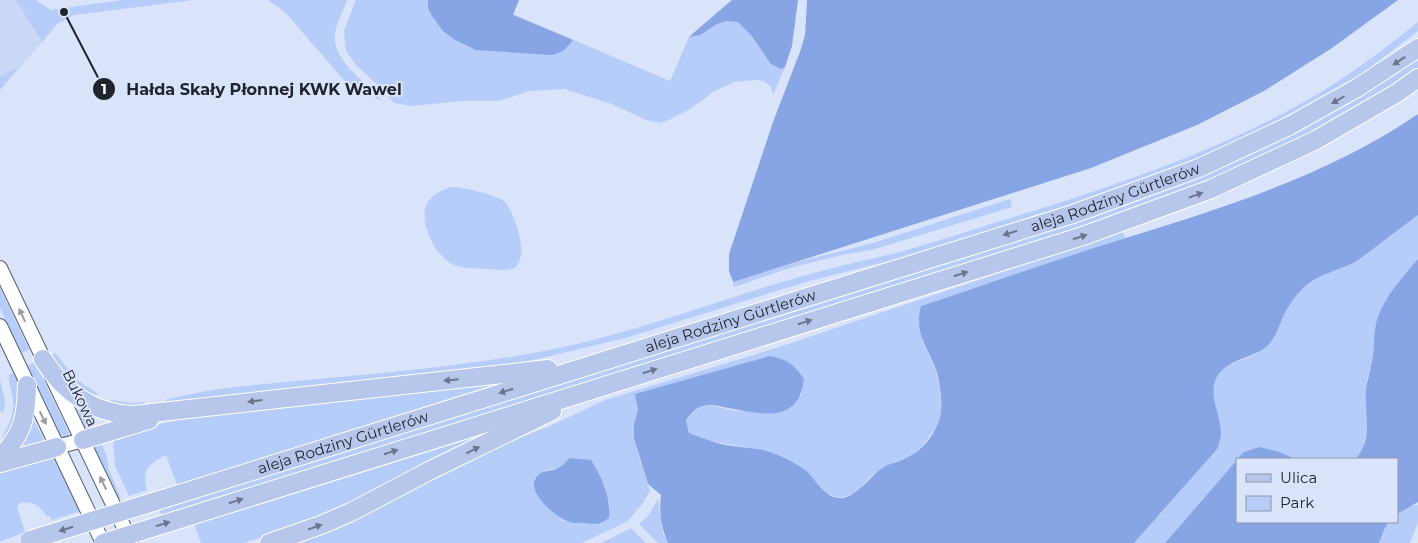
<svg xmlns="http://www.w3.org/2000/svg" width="1418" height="543" font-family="Montserrat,sans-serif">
<rect width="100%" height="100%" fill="#d9e4fb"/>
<polygon fill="#cad8f5" points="0,0 16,0 42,42 0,90"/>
<g fill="#b6ccf9" fill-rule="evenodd">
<polygon points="16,0 36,0 51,10 122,0 193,0 74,15 57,24 42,42"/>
<path d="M 268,0 L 347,0 C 344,11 337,21 335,33 C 331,61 367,82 382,101 L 353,87 L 343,79 L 284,11 Z"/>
<polygon points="356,0 480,0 670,81 689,37 728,3 785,67 773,95 771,87 764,81 756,80 734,82 713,92 693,107 671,119 660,123 646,120 612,104 564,89 530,91 498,101 462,101 411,106 394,103 380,87 356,65 346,51 344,31"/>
<path d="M 1418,22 L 1418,31 L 1371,67 L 1342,87 L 1277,124 L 1206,157 L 1067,207 L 913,255 L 809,281 L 625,338 L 542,358 L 510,365 L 323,387 L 226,395 L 172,403 L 169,401 L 164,400 L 201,392 L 226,388 C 337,376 449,371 559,348 C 652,328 740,291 833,268 C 857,261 882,257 907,250 C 951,237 996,222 1040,209 C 1138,178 1237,143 1326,89 C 1358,69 1388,46 1418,22 Z"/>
<path d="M 1418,58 L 1418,68 L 1367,101 L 1302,138 L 1204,184 L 1102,221 L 185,509 L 162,515 L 159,510 L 183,501 L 1068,224 C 1124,205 1181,186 1236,161 C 1299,132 1360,97 1418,58 Z"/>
<polygon points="20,66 0,90 0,77"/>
<path d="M 451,187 C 460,186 497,195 504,201 C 513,209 524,245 521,256 C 520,260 518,264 516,267 C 507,272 496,269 486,269 C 475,268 461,269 452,264 C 435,255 418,222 427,204 C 431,195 442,190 451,187 Z"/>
<polygon points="1010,199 1012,207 875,249 842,255 793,267 734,287 733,282 793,263 873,243"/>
<path d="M 1418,215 L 1418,259 L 1386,301 L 1376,324 L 1372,366 L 1367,379 L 1366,391 L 1368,424 L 1362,451 L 1356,459 L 1295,459 L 1280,452 L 1259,447 L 1244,452 L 1165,543 L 1134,543 L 1218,448 C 1219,443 1221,438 1221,433 C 1220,417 1210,400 1214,384 C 1220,359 1247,363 1259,351 C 1279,334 1284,306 1302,288 C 1318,273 1339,271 1357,261 Z"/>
<path d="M 1122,232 L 1126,238 L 921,306 L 922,340 L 935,368 L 940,389 L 941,413 L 937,426 L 921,448 L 909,457 L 894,462 L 868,479 L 859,490 L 850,495 L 839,498 L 826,493 L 803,468 L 775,454 L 763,450 L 715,442 L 689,433 L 686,421 C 706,392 720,413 745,411 C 760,409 786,400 801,396 L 804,379 L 638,410 L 634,424 L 638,453 L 650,491 L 643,503 L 628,521 L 582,543 L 300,543 L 336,529 L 505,444 L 552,425 L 605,400 L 776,348 ZM 570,458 L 605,486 L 610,506 L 595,525 L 583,522 L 572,523 L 564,521 L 541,501 L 534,487 L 546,470 L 560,468 Z"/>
<polygon points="0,288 29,349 22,353 0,308"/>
<polygon points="55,353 77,380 97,393 95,401 74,388 49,356"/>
<polygon points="35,362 69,433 69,436 64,438 61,436 28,366"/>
<path d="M 13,373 L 19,384 L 21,411 L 0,451 C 0,435 11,426 13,410 C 15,397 8,385 9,375 Z"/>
<path d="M 519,379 L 177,485 L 166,455 C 150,463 141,470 147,490 L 129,496 L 115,466 L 113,436 L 164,423 L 207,414 Z"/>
<polygon points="0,380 5,401 4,412 0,411"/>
<polygon points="111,400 132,403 146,402 141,405 141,407 109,405"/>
<polygon points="75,405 91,411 90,417 96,431 87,432"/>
<polygon points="32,417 45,442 19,452 17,449"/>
<polygon points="515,422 339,509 284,530 243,543 201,543 194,524"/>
<path d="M 100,440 L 106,454 L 109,470 L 121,498 L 118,499 L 95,451 C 93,446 96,443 100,440 Z"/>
<path d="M 53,457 L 80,511 L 52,520 L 49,516 L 47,517 C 42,506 26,497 17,506 L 25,532 L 0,542 L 0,472 Z"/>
<polygon points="658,499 663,533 668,543 658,543 639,524 648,516"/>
<polygon points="1415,505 1418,505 1418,523 1410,543 1379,543 1384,530 1389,522 1397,522 1397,514 1401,510"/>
<polygon points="631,528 646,543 601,543"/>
</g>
<g fill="#87a5e5">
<path d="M 428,0 L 519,0 L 513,15 L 573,40 C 566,49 562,53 551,55 L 476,50 L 455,40 L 443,31 L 432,16 L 428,8 Z"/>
<polygon points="732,0 798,0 792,46 785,67 781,69 771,64 751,35 738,22 726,21 717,24 700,35 689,37"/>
<polygon points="807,0 1398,0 1332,48 1264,91 1197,125 1091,168 733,282 729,271 729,254 773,122 801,49 805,35"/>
<path d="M 1418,114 L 1418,215 L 1357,261 C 1339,271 1319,273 1303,288 C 1295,296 1286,309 1282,319 C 1278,328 1275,339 1267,346 C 1252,360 1219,359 1214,385 C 1211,401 1221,417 1221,433 C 1221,438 1219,443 1218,448 L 1134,543 L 668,543 C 661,527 659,512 661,495 L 648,484 L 634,438 L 634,424 L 638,410 L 635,394 L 770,356 C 788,360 793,363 804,379 C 799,422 766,415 734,409 C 724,408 714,403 703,406 C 695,408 691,414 686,420 L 689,433 C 697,436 706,439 714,442 C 730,447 747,447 763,450 C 775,453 790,460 801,467 C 815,475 820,495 838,498 C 854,500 869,478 881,469 C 889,463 899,462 908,457 C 924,450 939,429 941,412 C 942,399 940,380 935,367 C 926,345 914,332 921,306 C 989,284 1057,259 1126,238 C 1227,207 1330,174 1418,114 Z"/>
<path d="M 1418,259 L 1418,502 L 1397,514 L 1397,459 L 1356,459 C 1374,436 1364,414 1366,389 C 1367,380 1370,374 1371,366 C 1375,352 1373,337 1376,324 C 1382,299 1402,278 1418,259 Z"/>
<polygon points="1259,447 1280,452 1295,459 1237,459 1244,452"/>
<path d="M 570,458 L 591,460 C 602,478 611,496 609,518 C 597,526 597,524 584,523 C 579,522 574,524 569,522 C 557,518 528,494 535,480 C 541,468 549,473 558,468 C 563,466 566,461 570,458 Z"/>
<polygon points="1237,460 1237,522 1389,522 1384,530 1379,543 1165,543"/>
</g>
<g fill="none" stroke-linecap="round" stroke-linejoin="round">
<defs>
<g id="minor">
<polyline points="0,268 131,542"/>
<polyline points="0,326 103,543"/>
<polyline points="57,447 83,440"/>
</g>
<g id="major">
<path d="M 43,359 C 63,392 94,414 134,415 L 548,369"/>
<polyline points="83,440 149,420"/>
<path d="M 0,459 C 23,431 26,421 27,385"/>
<polyline points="0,463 57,447"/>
<path id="s1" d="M 179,494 L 1073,214 L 1199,168 L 1289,126 L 1357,88 L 1418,48"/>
<polyline points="190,516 1083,236 1211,189 1316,140 1397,93 1418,78"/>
<polyline points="269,543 321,525 351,512 429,471 552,411"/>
</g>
</defs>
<use href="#minor" stroke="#535d70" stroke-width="16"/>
<use href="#major" stroke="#fff" stroke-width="20"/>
<use href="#minor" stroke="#fff" stroke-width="14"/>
<use href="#major" stroke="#b6c7eb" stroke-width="18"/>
<defs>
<g id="major-bridge">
<polyline points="30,540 179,494"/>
<polyline points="103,543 190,516"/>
</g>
</defs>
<use href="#major-bridge" stroke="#fff" stroke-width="20" stroke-linecap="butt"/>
<use href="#major-bridge" stroke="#b6c7eb" stroke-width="18"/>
</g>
<defs><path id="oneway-solid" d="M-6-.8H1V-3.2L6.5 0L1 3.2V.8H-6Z" transform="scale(1.25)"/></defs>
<g fill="#6b768c">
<use href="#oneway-solid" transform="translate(1399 61) rotate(146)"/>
<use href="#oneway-solid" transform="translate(1338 100) rotate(150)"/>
<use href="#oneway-solid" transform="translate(1196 195) rotate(-20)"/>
<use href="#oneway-solid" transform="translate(1010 233) rotate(163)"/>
<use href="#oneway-solid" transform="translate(1080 237) rotate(-18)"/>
<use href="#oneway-solid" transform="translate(961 274) rotate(-17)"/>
<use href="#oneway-solid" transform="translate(805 322) rotate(-17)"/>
<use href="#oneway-solid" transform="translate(650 371) rotate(-17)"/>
<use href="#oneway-solid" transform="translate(451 380) rotate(174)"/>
<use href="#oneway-solid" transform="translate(506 391) rotate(162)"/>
<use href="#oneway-solid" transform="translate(255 401) rotate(173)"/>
<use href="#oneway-solid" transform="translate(473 450) rotate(-26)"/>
<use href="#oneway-solid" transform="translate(391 452) rotate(-18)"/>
<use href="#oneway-solid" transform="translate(236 501) rotate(-18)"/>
<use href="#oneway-solid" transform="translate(163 524) rotate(-17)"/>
<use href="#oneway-solid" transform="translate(315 527) rotate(-20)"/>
<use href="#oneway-solid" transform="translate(66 529) rotate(163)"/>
</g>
<g fill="#9b9ca0">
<use href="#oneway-solid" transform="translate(22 315) rotate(-115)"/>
<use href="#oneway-solid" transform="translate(43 418) rotate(64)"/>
<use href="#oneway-solid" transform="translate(103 483) rotate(-116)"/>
</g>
<g text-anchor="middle" stroke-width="4" stroke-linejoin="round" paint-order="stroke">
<g font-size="15" fill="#20242c" stroke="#d9e4fb">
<text dy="5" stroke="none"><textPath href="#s1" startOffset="982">aleja Rodziny Gürtlerów</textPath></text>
<text dy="5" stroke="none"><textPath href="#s1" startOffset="578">aleja Rodziny Gürtlerów</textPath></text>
<text transform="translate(80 398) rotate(64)" y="5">Bukowa</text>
<text dy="5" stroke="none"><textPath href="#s1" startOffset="172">aleja Rodziny Gürtlerów</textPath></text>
</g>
</g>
<path fill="none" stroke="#20242c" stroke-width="2" d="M64 12L104 89"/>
<g fill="#20242c" stroke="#d9e4fb" stroke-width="2">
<circle cx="64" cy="12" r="5"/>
<circle cx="104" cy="89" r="12"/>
</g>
<g font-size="15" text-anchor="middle" font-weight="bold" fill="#fff">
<text x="104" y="94">1</text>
</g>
<g font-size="16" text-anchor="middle" font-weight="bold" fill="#20242c" stroke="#d9e4fb" stroke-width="4" stroke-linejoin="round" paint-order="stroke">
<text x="264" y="95">Hałda Skały Płonnej KWK Wawel</text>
</g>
<rect x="1236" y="458" width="162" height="65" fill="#d9e4fb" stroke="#8f97a8"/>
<rect x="1246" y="474" width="25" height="8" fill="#b6c7eb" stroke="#8f97a8"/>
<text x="1280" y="483" font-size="15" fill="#20242c">Ulica</text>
<rect x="1246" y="496" width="25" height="15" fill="#b6ccf9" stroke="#8f97a8"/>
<text x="1280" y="508" font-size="15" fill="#20242c">Park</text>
</svg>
